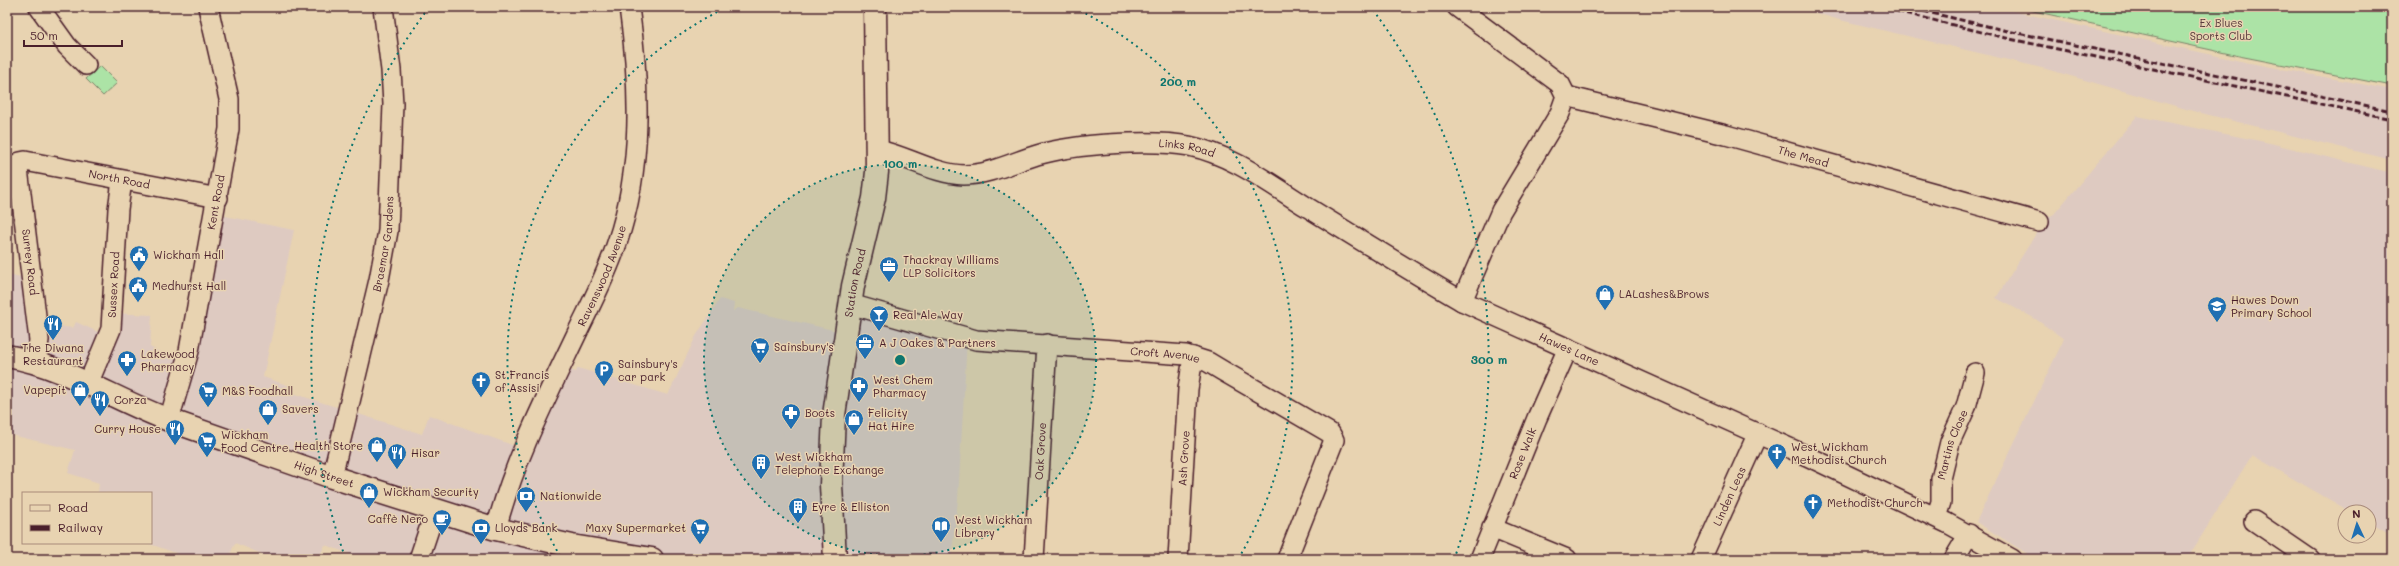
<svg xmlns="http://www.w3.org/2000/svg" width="2399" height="566" font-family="Mali,sans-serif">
<rect width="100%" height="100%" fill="#e8d3b1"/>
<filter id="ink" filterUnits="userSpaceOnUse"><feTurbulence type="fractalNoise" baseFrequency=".025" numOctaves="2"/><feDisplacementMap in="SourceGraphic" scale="8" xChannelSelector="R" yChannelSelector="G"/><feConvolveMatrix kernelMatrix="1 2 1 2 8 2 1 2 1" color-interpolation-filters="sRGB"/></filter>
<g filter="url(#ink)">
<g fill="#decac1">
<polygon points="1795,7 1994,7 2245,62 2392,90 2392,160 2193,111 2046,69 1840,20"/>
<polygon points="2137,116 2270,143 2392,173 2392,536 2369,522 2369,512 2351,512 2252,455 2187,559 2036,559 1976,522 2064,339 2034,318 1996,298 2037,232 2039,222 2054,214"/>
<polygon points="215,214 294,230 263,377 293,387 292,393 422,434 429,415 523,449 561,367 576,372 578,368 668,395 696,336 720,299 734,303 733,311 738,308 846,333 850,304 967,339 958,500 951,559 365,559 325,545 318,559 274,559 235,543 228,559 193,559 147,543 151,543 151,493 98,493 99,483 68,473 75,450 7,434 7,276 32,277 45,321 65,327 73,328 76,322 109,337 112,313 152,315 150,347 161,353 187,360"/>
</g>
<g fill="#ace3a6" stroke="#7b8168">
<polygon points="2015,7 2392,7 2392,86 2239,56"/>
<polygon points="100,66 117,83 103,96 86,79"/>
</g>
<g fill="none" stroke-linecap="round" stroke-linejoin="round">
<defs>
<g id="minor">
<polyline points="39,7 67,46 86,65"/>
<path id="s1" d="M 1457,7 L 1560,84 L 1566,96 L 1560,113 L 1501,211 L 1462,301 L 1805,455 L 1947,523 L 2012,559"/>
<path id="s2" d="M 1566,96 L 1726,135 L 2039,222"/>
<path id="s3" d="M 878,150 C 907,156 934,174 964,175 C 988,175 1014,162 1037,155 C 1074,144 1151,139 1189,146 C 1233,155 1270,184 1307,207 C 1359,239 1410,271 1462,301"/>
<path id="s4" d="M 850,304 L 976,340 L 1186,355 L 1208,362 L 1223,371 L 1330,433 L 1334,440 L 1287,559"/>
<path id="s5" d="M 36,361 L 39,340 L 18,169 L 20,162 L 25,161 L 218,198"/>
<path id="s6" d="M 88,384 L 111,329 L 118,209 L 122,181"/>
<path id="s7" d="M 169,420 L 189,351 L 229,129 L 229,99 L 208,7"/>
<path id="s8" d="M 332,477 L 379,280 L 388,231 L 393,104 L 391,70 L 383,7"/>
<path id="s9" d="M 1936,517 L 1941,502 L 1941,479 L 1950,442 L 1966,407 L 1975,373"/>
<polyline points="2254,521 2310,559"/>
<polyline points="1492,528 1567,559"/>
<path id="s10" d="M 496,529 C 514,460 547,396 578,331 C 592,302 607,274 617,243 C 643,167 640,85 629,7"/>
<polyline points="419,559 435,511"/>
<path id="s11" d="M 1034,559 L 1047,344"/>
<path id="s12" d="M 1178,559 L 1188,389 L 1193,357"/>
<path id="s13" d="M 1480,559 L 1537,418 L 1568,348"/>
<path id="s14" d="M 1701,559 L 1758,433"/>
<polyline points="1954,559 1969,534"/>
</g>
<g id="major">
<path id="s15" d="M 835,559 L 831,485 L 834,415 L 853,286 L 874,198 L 877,172 L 875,7"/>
</g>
<g id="highway">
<path id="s16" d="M 7,356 C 65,366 115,400 169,420 L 332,477 L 496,529 L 572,546 L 652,559"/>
</g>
</defs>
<use href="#minor" stroke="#4a1f2b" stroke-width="22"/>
<use href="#major" stroke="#4a1f2b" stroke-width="25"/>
<use href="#highway" stroke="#4a1f2b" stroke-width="25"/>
<use href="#minor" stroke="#e8d3b1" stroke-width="19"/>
<use href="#major" stroke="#e8d3b1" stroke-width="22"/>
<use href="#highway" stroke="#e8d3b1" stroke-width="22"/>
<g stroke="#4a1f2b" stroke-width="3" stroke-dasharray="6 3" stroke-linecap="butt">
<polyline points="1880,7 2010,39 2392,119"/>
<polyline points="1906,7 2008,31 2392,111"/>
</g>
</g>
</g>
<circle cx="900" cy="360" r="196" fill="#0f766e" fill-opacity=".12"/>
<g fill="none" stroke="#0f766e" stroke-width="2" stroke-dasharray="2 4">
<circle cx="900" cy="360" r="196"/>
<path d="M560 556A393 393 0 0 1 725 8M1075 8A393 393 0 0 1 1240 556"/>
<path d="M345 557A589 589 0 0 1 427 10M1373 10A589 589 0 0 1 1455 557"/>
</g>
<defs>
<symbol id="civic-pin" viewBox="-11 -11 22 30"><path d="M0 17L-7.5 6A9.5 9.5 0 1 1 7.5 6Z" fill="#1f6fb2" stroke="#e8d3b1"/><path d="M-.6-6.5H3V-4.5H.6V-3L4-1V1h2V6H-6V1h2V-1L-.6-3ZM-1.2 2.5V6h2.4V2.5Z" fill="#fff"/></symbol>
<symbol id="office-pin" viewBox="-11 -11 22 30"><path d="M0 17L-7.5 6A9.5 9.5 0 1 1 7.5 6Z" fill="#1f6fb2" stroke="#e8d3b1"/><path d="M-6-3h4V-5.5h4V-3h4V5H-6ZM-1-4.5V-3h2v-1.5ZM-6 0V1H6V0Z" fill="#fff"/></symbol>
<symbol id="shop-pin" viewBox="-11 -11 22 30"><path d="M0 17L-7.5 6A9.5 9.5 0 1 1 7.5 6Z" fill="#1f6fb2" stroke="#e8d3b1"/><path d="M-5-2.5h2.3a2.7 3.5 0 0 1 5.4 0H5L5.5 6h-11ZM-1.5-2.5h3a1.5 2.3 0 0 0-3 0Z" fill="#fff"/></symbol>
<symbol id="school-pin" viewBox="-11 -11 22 30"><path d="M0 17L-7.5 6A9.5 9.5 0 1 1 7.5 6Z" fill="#1f6fb2" stroke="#e8d3b1"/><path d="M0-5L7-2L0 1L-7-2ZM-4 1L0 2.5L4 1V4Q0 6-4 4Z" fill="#fff"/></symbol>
<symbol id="bar-pin" viewBox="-11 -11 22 30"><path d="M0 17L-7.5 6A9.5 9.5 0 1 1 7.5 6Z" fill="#1f6fb2" stroke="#e8d3b1"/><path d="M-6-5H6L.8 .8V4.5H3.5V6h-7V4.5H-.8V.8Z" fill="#fff"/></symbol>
<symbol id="restaurant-pin" viewBox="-11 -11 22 30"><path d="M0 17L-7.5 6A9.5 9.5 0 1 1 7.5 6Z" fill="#1f6fb2" stroke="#e8d3b1"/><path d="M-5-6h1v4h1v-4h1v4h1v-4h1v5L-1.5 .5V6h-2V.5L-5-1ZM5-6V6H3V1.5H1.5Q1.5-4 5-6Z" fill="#fff"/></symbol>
<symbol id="supermarket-pin" viewBox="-11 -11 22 30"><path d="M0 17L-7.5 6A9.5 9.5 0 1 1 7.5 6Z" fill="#1f6fb2" stroke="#e8d3b1"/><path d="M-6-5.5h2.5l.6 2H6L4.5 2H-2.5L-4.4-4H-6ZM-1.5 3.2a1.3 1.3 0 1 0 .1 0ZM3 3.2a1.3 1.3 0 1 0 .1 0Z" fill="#fff"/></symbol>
<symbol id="pharmacy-pin" viewBox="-11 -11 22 30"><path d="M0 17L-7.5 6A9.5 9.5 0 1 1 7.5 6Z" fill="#1f6fb2" stroke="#e8d3b1"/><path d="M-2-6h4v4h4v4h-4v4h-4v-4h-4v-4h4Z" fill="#fff"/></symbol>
<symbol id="parking-pin" viewBox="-11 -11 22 30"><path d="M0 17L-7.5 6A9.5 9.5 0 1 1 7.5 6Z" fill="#1f6fb2" stroke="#e8d3b1"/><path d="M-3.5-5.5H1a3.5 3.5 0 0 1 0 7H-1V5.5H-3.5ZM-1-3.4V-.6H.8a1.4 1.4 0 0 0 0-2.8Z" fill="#fff"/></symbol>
<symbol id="church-pin" viewBox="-11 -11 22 30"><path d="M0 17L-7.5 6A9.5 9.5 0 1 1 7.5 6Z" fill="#1f6fb2" stroke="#e8d3b1"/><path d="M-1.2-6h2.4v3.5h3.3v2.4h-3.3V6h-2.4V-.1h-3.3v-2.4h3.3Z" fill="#fff"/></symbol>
<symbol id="building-pin" viewBox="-11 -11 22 30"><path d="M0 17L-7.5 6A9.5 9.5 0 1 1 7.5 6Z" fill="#1f6fb2" stroke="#e8d3b1"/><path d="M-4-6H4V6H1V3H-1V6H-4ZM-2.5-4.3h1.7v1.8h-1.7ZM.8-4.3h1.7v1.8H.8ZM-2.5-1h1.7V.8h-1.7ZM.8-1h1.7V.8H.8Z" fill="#fff"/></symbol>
<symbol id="bank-pin" viewBox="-11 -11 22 30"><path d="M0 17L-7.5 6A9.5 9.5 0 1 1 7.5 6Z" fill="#1f6fb2" stroke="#e8d3b1"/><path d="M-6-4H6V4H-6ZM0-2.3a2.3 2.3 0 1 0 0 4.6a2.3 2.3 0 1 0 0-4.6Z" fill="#fff"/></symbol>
<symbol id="cafe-pin" viewBox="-11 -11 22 30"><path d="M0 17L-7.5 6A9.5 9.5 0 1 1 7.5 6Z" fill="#1f6fb2" stroke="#e8d3b1"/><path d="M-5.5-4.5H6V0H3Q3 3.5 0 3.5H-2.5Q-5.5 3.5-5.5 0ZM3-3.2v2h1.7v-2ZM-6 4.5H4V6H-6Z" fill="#fff"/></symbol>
<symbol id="library-pin" viewBox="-11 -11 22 30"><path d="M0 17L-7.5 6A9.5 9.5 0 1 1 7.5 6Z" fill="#1f6fb2" stroke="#e8d3b1"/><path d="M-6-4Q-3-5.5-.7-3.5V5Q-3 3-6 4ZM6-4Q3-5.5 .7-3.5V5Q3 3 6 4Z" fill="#fff"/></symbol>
</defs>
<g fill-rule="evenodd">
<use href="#civic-pin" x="128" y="244" width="22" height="30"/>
<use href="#office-pin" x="878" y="255" width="22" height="30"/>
<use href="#civic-pin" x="127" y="275" width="22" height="30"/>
<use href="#shop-pin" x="1594" y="283" width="22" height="30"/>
<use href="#school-pin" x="2206" y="295" width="22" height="30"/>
<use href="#bar-pin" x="868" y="304" width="22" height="30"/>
<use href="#restaurant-pin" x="42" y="313" width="22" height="30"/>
<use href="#office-pin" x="854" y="332" width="22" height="30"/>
<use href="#supermarket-pin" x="749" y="336" width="22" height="30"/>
<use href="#pharmacy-pin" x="116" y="349" width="22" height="30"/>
<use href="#parking-pin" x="593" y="359" width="22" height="30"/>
<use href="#church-pin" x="470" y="370" width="22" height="30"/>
<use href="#pharmacy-pin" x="848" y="375" width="22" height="30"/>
<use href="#shop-pin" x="69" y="379" width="22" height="30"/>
<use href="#supermarket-pin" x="197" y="380" width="22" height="30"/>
<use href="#restaurant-pin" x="89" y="389" width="22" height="30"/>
<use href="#shop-pin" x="257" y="398" width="22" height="30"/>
<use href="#pharmacy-pin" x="780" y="402" width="22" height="30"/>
<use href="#shop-pin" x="843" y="408" width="22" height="30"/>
<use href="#restaurant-pin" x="164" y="418" width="22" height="30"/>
<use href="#supermarket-pin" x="196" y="430" width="22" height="30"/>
<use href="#shop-pin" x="366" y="435" width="22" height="30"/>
<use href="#restaurant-pin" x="386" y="442" width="22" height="30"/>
<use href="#church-pin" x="1766" y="442" width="22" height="30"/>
<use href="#building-pin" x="750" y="452" width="22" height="30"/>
<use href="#shop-pin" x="358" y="481" width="22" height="30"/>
<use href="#bank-pin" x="515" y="485" width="22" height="30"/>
<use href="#church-pin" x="1802" y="492" width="22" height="30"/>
<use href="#building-pin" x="787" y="496" width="22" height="30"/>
<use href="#cafe-pin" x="431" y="508" width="22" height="30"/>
<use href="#library-pin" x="930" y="515" width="22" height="30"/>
<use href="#bank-pin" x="470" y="517" width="22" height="30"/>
<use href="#supermarket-pin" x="689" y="517" width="22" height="30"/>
</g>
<g text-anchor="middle" stroke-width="3" stroke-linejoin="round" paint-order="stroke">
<g font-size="11" fill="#593c3d" stroke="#e8d3b1">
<text x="2221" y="27">Ex Blues<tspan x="2221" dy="13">Sports Club</tspan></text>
</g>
<g font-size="11" fill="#4a1f2b" stroke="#e8d3b1">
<text dy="4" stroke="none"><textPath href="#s3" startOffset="317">Links Road</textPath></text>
<text dy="4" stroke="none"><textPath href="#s2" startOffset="245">The Mead</textPath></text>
<text dy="4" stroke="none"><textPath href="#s5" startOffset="302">North Road</textPath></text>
<text dy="4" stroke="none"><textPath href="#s7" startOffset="223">Kent Road</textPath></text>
<text dy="4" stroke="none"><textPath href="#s8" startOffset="239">Braemar Gardens</textPath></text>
<text transform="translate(30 262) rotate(83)" y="4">Surrey Road</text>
<text dy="4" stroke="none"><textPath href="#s10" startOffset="275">Ravenswood Avenue</textPath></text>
<text dy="4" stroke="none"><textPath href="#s15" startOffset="278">Station Road</textPath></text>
<text dy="4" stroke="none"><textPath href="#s6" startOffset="104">Sussex Road</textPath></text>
<text dy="4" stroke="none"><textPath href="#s1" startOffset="490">Hawes Lane</textPath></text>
<text dy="4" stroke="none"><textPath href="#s4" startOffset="321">Croft Avenue</textPath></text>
<text dy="4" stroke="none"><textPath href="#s9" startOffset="75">Martins Close</textPath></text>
<text dy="4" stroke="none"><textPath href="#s11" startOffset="108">Oak Grove</textPath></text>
<text dy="4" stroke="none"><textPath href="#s13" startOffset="114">Rose Walk</textPath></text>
<text dy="4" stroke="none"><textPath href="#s12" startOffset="101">Ash Grove</textPath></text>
<text dy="4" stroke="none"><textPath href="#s16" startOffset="339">High Street</textPath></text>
<text dy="4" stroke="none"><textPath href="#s14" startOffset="69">Linden Leas</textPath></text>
</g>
<g font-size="11" fill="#4a1f2b" stroke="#e8d3b1" text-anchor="start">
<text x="153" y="259">Wickham Hall</text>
<text x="903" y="264">Thackray Williams<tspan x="903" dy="13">LLP Solicitors</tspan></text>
<text x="152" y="290">Medhurst Hall</text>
<text x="1619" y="298">LALashes&amp;Brows</text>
<text x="2231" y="304">Hawes Down<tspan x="2231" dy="13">Primary School</tspan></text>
<text x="893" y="319">Real Ale Way</text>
<text x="879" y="347">A J Oakes &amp; Partners</text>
<text x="774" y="351">Sainsbury's</text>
<text x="53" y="352" text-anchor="middle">The Diwana<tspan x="53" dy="13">Restaurant</tspan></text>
<text x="141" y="358">Lakewood<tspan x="141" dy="13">Pharmacy</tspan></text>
<text x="618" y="368">Sainsbury's<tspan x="618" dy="13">car park</tspan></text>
<text x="495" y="379">St Francis<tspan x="495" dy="13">of Assisi</tspan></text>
<text x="873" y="384">West Chem<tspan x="873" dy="13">Pharmacy</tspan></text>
<text x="66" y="394" text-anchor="end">Vapepit</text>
<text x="222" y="395">M&amp;S Foodhall</text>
<text x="114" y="404">Corza</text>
<text x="282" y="413">Savers</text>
<text x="805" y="417">Boots</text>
<text x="868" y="417">Felicity<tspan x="868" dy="13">Hat Hire</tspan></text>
<text x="161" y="433" text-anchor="end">Curry House</text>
<text x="221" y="439">Wickham<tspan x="221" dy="13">Food Centre</tspan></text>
<text x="363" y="450" text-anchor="end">Health Store</text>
<text x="1791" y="451">West Wickham<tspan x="1791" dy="13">Methodist Church</tspan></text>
<text x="411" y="457">Hisar</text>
<text x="775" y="461">West Wickham<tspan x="775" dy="13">Telephone Exchange</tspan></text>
<text x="383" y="496">Wickham Security</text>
<text x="540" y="500">Nationwide</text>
<text x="1827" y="507">Methodist Church</text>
<text x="812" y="511">Eyre &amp; Elliston</text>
<text x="428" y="523" text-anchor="end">Caffè Nero</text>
<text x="955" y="524">West Wickham<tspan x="955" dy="13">Library</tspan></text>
<text x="495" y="532">Lloyds Bank</text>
<text x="686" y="532" text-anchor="end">Maxy Supermarket</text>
</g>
</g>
<circle cx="900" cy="360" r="6" fill="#0f766e" stroke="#e8d3b1" stroke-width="2"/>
<g font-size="12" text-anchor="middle" font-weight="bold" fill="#0f766e" stroke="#e8d3b1" stroke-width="3" stroke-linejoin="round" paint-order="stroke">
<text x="1178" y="86">200 m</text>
<text x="900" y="168">100 m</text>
<text x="1489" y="364">300 m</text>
</g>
<rect width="2399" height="566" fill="none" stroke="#e8d3b1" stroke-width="24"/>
<rect x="12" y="12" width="2375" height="542" fill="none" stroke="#4a1f2b" stroke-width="1.5" filter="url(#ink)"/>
<rect x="22" y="492" width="130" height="52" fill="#e8d3b1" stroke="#a98b7b"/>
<rect x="30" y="505" width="20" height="6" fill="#e8d3b1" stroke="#a98b7b"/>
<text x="58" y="512" font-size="12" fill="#4a1f2b">Road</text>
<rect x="30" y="525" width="20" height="6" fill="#4a1f2b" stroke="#a98b7b"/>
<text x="58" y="532" font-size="12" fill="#4a1f2b">Railway</text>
<g transform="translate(2357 524) rotate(356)"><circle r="19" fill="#e8d3b1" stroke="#a98b7b"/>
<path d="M0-3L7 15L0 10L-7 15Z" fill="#1f6fb2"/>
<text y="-6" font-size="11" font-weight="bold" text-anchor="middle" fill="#4a1f2b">N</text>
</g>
<path d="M24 40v6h98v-6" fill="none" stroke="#4a1f2b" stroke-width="2"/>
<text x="30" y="40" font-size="12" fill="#4a1f2b" stroke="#e8d3b1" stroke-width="3" paint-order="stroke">50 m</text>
</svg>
